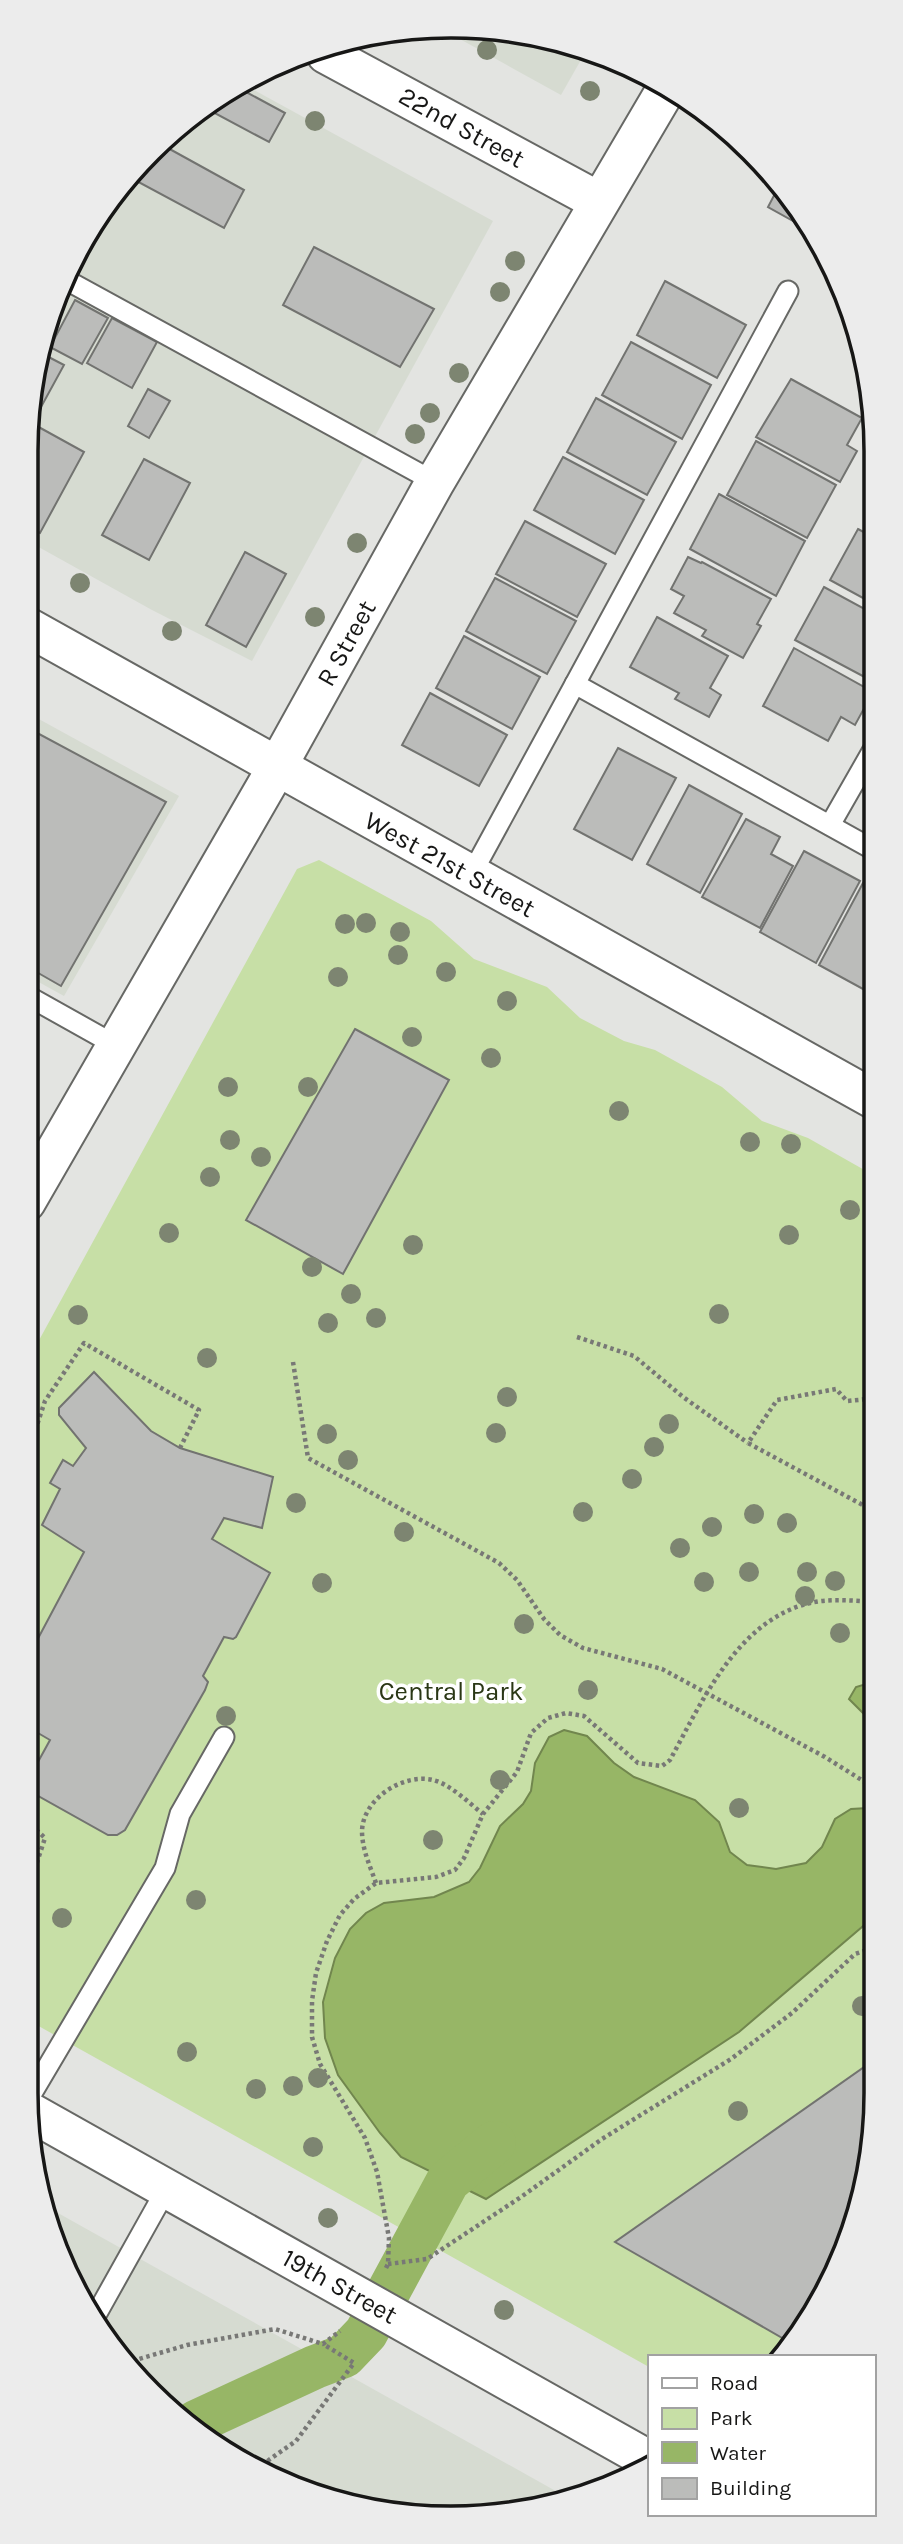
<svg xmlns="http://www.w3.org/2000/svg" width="903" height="2544" font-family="Karla,sans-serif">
<rect width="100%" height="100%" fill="#e3e4e1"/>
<g fill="#d6dbd1">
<polygon points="449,33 561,41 586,51 561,95"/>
<polygon points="239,83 241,83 493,221 252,661 152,610 26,540 26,451 41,342 114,193"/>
<polygon points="26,712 179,796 64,996 26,975"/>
<polygon points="49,2208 570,2499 561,2503 396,2514 263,2474 132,2373 58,2255"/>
</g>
<polygon fill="#c7dfa6" points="319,860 431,921 474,959 547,987 580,1018 624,1041 655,1050 722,1087 762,1121 808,1138 875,1176 877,2093 862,2202 805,2329 777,2357 649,2357 649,2367 26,2019 26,1364 297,869"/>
<g fill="#97b666" stroke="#71864e" stroke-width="2">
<polygon points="876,1681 876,1726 849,1699 856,1687"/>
<polygon points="564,1730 587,1736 614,1763 634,1777 695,1800 719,1822 730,1852 747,1865 776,1869 806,1863 822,1847 835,1819 851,1809 868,1808 876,1797 876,1915 739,2032 486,2199 401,2157 380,2133 338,2075 325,2038 323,2002 335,1958 350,1929 366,1913 384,1903 434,1897 469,1882 480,1868 500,1826 523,1804 531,1791 535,1763 549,1737"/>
</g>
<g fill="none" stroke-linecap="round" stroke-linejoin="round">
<polyline stroke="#97b666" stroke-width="44" points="196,2422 315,2367 344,2356 366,2333 448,2181 494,2143"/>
</g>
<g fill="#bbbcba" stroke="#727370" stroke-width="2">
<polygon points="235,86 285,113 269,142 209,110"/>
<polygon points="166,147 244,190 224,228 131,178"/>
<polygon points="780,184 811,231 768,207"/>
<polygon points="314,247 434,309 400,367 283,305"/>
<polygon points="665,281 746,325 717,378 637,335"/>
<polygon points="75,300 108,318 82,364 50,347"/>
<polygon points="112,318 157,342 132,388 87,363"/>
<polygon points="631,342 711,385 682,439 602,395"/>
<polygon points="39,352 64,365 29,429"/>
<polygon points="791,379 862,418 847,445 857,451 840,482 756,437"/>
<polygon points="148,389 170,401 149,438 128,426"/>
<polygon points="596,398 676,442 647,495 567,452"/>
<polygon points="35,425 84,452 40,533 26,526 26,452 28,439"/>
<polygon points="756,441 836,485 807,538 727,495"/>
<polygon points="563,457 644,500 615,554 534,510"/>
<polygon points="144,459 190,483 149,560 102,535"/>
<polygon points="719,494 805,541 776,596 690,549"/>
<polygon points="525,521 606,564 577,617 496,574"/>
<polygon points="858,529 873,537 874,604 830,580"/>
<polygon points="245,552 286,574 246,647 206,625"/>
<polygon points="688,557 701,563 702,562 771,599 757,624 761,626 743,658 702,636 706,630 674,613 684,596 671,589"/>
<polygon points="495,578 576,621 547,674 466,631"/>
<polygon points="824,587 874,614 874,682 795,640"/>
<polygon points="657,617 728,656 710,688 721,695 709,717 675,699 679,693 630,667"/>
<polygon points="464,636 540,677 512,729 436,688"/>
<polygon points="794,648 873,692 855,725 841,717 828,741 763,706"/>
<polygon points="430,693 507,735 479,786 402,745"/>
<polygon points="26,727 166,802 61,986 26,966"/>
<polygon points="618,748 676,778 632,860 574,829"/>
<polygon points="689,785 742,814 700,893 647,864"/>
<polygon points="746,819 780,837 771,854 793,866 760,928 702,897"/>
<polygon points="804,851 860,881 816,963 760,932"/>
<polygon points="863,883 874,890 874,995 819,965"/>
<polygon points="355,1029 449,1080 343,1274 246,1220"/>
<polygon points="94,1372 151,1431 180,1448 273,1477 262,1528 224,1518 212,1539 270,1573 236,1637 233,1639 224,1637 203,1676 208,1682 205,1690 125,1830 117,1835 108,1835 33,1793 28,1780 50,1740 26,1726 26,1661 84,1552 42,1525 60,1489 50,1483 63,1460 73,1466 86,1448 59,1415 59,1408"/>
<polygon points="877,2058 877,2092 862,2202 805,2329 791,2343 615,2242"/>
</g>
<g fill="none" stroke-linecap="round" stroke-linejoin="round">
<defs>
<g id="lane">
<polyline points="70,282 435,482"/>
<polyline points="575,684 788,291"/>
<polyline points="830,825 874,748"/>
<polyline points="471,875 575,684 874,850"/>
<polyline points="26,995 117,1046"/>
<polyline points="28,2100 165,1868 180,1814 224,1737"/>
<polyline points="96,2315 167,2188"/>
</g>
<g id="street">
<polyline points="326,54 598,201"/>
<polyline points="26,1202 277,767 435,482 668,86"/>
</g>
<g id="secondary">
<polyline points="26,626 875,1100"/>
<polyline points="30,2112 649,2460"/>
</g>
</defs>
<use href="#lane" stroke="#676865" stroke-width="23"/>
<use href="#street" stroke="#676865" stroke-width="42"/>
<use href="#secondary" stroke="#676865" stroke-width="42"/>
<g stroke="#787876" stroke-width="4.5" stroke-dasharray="3.5 3.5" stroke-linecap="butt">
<polyline points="577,1337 634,1356 683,1397 748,1443"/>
<polyline points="293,1362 308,1458 499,1563 517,1580 544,1619 560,1635 583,1648 662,1669 825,1757 876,1789"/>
<polyline points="875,1390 868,1399 847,1401 836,1389 777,1400 748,1443 872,1510 875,1505"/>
<polyline points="26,1429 34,1434"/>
<polyline points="26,1449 34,1434 45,1401 84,1343 199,1410 180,1448"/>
<polyline points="26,1820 45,1838 26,1896"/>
<path d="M 376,1883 C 370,1866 362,1849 362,1831 C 363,1798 404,1773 433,1780 C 450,1784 469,1803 483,1814"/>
<polyline points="388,2264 427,2259 521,2197 602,2139 731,2059 792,2013 855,1954 876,1947"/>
<path d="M 386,2268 L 388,2264 L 389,2238 L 377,2172 L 365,2138 L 320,2064 L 312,2037 L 312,2001 L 316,1973 L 327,1941 L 340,1915 L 354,1899 L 376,1883 L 436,1877 L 455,1870 L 464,1858 L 483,1814 L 517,1772 L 531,1733 L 548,1718 L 566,1713 L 584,1716 L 638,1763 L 662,1766 L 670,1760 C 704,1698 741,1612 821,1601 C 839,1599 858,1601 876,1602"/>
<polyline points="129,2368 139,2359 187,2345 275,2329 323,2344 340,2331"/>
<polyline points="256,2469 296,2441 354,2363 323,2344"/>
</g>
<use href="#lane" stroke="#fff" stroke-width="19"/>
<use href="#street" stroke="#fff" stroke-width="38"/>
<use href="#secondary" stroke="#fff" stroke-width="38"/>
</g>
<g fill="#7d8571">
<circle cx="487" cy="50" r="10"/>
<circle cx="590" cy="91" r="10"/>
<circle cx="315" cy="121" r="10"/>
<circle cx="515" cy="261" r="10"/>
<circle cx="500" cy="292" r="10"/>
<circle cx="459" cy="373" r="10"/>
<circle cx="430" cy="413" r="10"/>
<circle cx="415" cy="434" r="10"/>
<circle cx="357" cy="543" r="10"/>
<circle cx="80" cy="583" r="10"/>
<circle cx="315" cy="617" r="10"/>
<circle cx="172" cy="631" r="10"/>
<circle cx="366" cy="923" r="10"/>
<circle cx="345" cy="924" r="10"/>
<circle cx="400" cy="932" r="10"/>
<circle cx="398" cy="955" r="10"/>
<circle cx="446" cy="972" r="10"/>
<circle cx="338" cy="977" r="10"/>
<circle cx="507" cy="1001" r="10"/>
<circle cx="412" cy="1037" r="10"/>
<circle cx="491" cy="1058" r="10"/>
<circle cx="228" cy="1087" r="10"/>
<circle cx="308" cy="1087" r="10"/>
<circle cx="619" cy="1111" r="10"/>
<circle cx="230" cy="1140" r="10"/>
<circle cx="750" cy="1142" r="10"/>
<circle cx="791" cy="1144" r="10"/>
<circle cx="261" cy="1157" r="10"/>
<circle cx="210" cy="1177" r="10"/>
<circle cx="850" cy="1210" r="10"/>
<circle cx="169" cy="1233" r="10"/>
<circle cx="789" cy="1235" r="10"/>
<circle cx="413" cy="1245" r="10"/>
<circle cx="312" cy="1267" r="10"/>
<circle cx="351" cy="1294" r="10"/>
<circle cx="719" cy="1314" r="10"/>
<circle cx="78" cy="1315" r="10"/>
<circle cx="376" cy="1318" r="10"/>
<circle cx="328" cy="1323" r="10"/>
<circle cx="207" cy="1358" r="10"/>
<circle cx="507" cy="1397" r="10"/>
<circle cx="669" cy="1424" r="10"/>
<circle cx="496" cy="1433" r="10"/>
<circle cx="327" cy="1434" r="10"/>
<circle cx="654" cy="1447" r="10"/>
<circle cx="348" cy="1460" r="10"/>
<circle cx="632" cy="1479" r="10"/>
<circle cx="296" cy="1503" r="10"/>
<circle cx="583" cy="1512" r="10"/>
<circle cx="754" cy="1514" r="10"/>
<circle cx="787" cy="1523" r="10"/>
<circle cx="712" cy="1527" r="10"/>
<circle cx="404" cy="1532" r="10"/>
<circle cx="680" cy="1548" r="10"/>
<circle cx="749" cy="1572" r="10"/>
<circle cx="807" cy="1572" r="10"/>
<circle cx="835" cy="1581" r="10"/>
<circle cx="704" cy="1582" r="10"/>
<circle cx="322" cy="1583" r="10"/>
<circle cx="805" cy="1596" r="10"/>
<circle cx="524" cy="1624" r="10"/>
<circle cx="840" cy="1633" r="10"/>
<circle cx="588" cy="1690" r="10"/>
<circle cx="226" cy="1716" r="10"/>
<circle cx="500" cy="1780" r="10"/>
<circle cx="739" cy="1808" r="10"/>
<circle cx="433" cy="1840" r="10"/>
<circle cx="196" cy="1900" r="10"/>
<circle cx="62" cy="1918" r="10"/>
<circle cx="862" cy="2006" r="10"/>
<circle cx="187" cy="2052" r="10"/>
<circle cx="318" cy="2078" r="10"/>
<circle cx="293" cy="2086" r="10"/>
<circle cx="256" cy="2089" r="10"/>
<circle cx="738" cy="2111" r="10"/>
<circle cx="313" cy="2147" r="10"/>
<circle cx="328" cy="2218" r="10"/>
<circle cx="504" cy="2310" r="10"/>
</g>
<g text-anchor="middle" stroke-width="7" stroke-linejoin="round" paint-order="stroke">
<g font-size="26" fill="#171716" stroke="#fff">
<text transform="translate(462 127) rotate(29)" y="9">22nd Street</text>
<text transform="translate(346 643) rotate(-61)" y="9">R Street</text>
<text transform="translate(450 864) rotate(29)" y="9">West 21st Street</text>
<text transform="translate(340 2286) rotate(29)" y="9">19th Street</text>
</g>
<g font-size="26" fill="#2a3715" stroke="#fff">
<text x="451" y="1700">Central Park</text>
</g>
</g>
<path d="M0 0H903V2544H0ZM451 38H451A413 413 0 0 1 864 451V2093A413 413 0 0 1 451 2506H451A413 413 0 0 1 38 2093V451A413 413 0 0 1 451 38Z" fill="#ececec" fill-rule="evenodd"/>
<path fill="none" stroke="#171716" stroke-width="3.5" d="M451 38H451A413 413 0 0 1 864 451V2093A413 413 0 0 1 451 2506H451A413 413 0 0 1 38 2093V451A413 413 0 0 1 451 38Z"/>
<rect x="648" y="2355" width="228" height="161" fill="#ffffff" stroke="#a2a2a2" stroke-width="2"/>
<rect x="662" y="2378" width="35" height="10" fill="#ffffff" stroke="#a2a2a2" stroke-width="2"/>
<text x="710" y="2390" font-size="21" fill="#171716">Road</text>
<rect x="662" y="2408" width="35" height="21" fill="#c7dfa6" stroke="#a2a2a2" stroke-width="2"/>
<text x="710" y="2425" font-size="21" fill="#171716">Park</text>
<rect x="662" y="2442" width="35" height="21" fill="#97b666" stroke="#a2a2a2" stroke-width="2"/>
<text x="710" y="2460" font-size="21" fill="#171716">Water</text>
<rect x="662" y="2478" width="35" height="21" fill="#bbbcba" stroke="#a2a2a2" stroke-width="2"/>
<text x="710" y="2495" font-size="21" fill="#171716">Building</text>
</svg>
